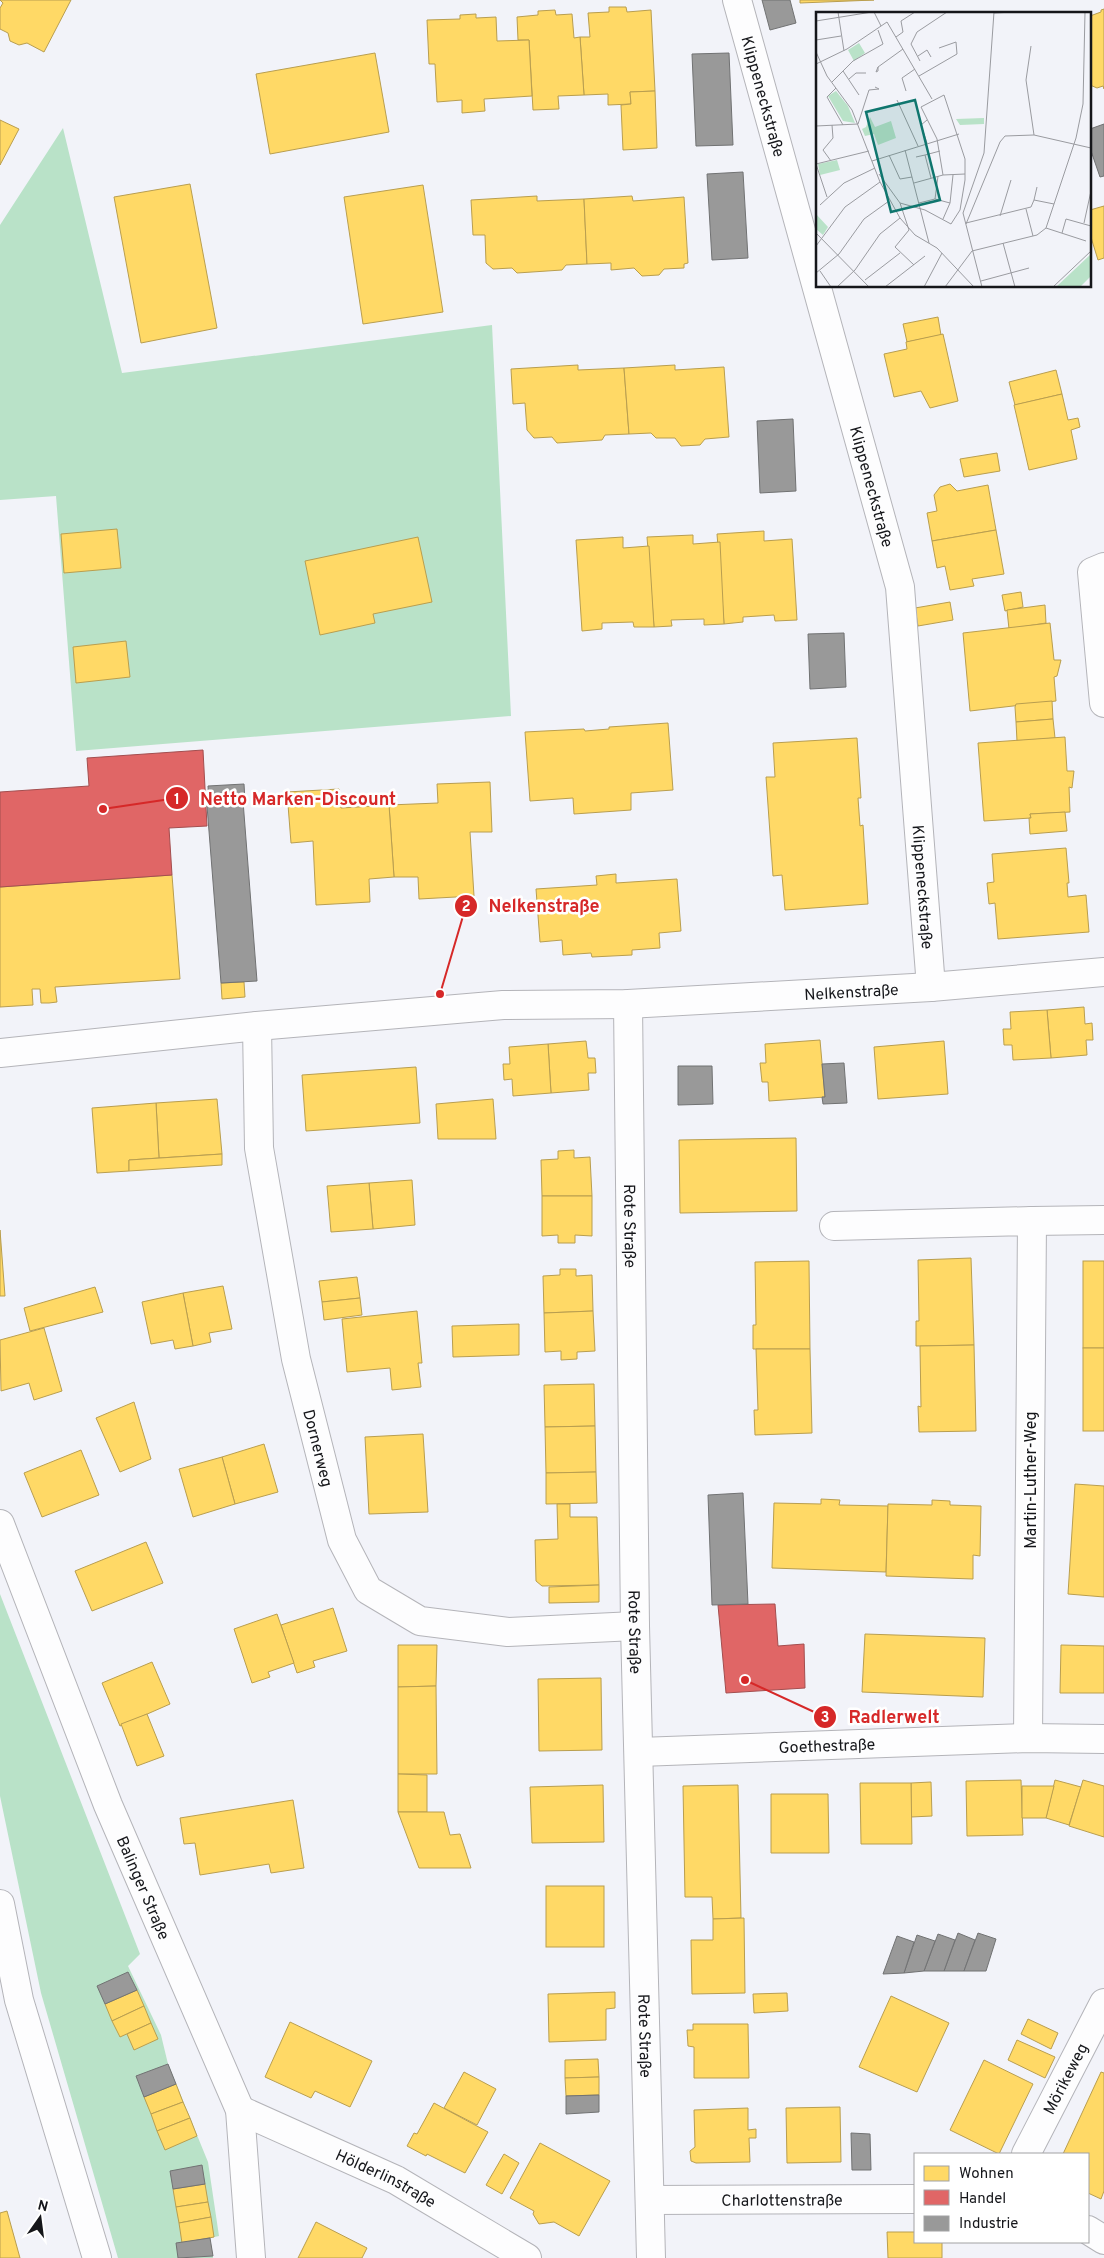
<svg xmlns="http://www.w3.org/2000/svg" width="1104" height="2258" font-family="Overpass,sans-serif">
<rect width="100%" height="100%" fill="#f2f3f9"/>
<g fill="#b9e2c8">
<polygon points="63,128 122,373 492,325 511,716 76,751 56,496 0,500 0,225"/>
<polygon points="0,1594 140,1954 128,1966 161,2035 168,2064 208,2162 219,2236 210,2238 213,2258 118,2258 41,1993 0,1796"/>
</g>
<g fill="#ffd966" stroke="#b99e4f">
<polygon points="0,0 71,0 44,52 27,43 19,45 10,41 8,33 0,29 0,8 3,3"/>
<polygon points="800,0 874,0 800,3"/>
<polygon points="609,7 626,7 627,12 651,10 655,91 630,92 631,104 608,105 608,94 584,95 580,37 590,37 588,13 609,12"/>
<polygon points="1104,9 1104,89 1103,86 1097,88 1090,85 1090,16 1101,12 1101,10"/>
<polygon points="555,10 556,15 572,14 574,38 580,37 584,95 558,96 559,109 533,110 529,40 518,40 517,17 538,15 538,11"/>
<polygon points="476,14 476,18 496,17 497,41 529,40 532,96 484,99 485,111 462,113 462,100 437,102 435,64 429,64 427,20 460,19 460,15"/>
<polygon points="375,53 389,132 270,154 256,74"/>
<polygon points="655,91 657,148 623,150 621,105 631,104 630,92"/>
<polygon points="0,120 19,129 0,165"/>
<polygon points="190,184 217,328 141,343 114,197"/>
<polygon points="423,185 443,312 363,324 344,197"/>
<polygon points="537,196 537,201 584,199 587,264 566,265 562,270 517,273 512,268 493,269 486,263 485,235 473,235 471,200"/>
<polygon points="632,196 633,201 684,197 688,263 684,264 684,268 664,269 659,275 642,276 634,268 611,270 611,263 587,264 584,199"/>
<polygon points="1104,206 1104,258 1098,260 1090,234 1090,210"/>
<polygon points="938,317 941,335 907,342 903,324"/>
<polygon points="943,334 958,401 930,408 921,391 894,397 884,354 907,349 906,342"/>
<polygon points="578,365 578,370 624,368 629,434 605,435 602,440 557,443 552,437 534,438 527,430 525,403 513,404 511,369"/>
<polygon points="675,365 675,370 724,367 729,437 705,439 700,445 681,446 675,438 656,438 651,433 629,434 624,368"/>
<polygon points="1056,370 1062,394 1015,405 1009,382"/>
<polygon points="1062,394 1068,420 1078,418 1080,427 1071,430 1077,459 1029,470 1014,405"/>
<polygon points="997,453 1000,471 964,477 960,459"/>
<polygon points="950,484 957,491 988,485 996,530 932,541 927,513 937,511 934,495 940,487"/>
<polygon points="117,529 121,568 64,573 61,534"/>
<polygon points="996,530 1004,574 972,579 974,586 950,590 945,566 937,568 932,541"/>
<polygon points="764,531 764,541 792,539 797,620 775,621 774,615 743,617 743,622 724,624 717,534"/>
<polygon points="693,535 693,544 720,542 724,624 704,625 704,619 671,620 672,626 654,627 647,537"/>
<polygon points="418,537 432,602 373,614 375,623 320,635 305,561"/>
<polygon points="623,537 623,548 649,546 654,627 634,627 633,622 602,623 602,629 582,631 576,540"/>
<polygon points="1021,592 1023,607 1005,611 1002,595"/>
<polygon points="950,602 953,620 918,626 915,608"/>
<polygon points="1045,605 1046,623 1009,629 1007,610"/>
<polygon points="1050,623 1054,660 1061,660 1057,676 1054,677 1056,701 970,711 963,633"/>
<polygon points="126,641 130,677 76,683 73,647"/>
<polygon points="1052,701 1053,719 1016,722 1015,707 1016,704"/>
<polygon points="1053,719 1055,738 1017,741 1016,722"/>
<polygon points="668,723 673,790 631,793 631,810 574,814 573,798 530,801 525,732 584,729 585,731 609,729 609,727"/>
<polygon points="1065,737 1067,771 1074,771 1072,788 1069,787 1070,812 1030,814 1031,818 984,821 978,743"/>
<polygon points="857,738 861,798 858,798 860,826 863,825 868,904 785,910 782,875 773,876 766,777 775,777 773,743"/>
<polygon points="490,782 492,832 470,832 474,896 419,899 418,877 394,877 389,805 438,803 437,784"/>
<polygon points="339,789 341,808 389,805 394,877 369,879 370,902 316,905 313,841 291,843 287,792"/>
<polygon points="1065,812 1067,831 1030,834 1029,818 1031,818 1030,814"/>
<polygon points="1066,848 1069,883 1067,883 1068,897 1086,895 1089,932 998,939 995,903 989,904 987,883 994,882 992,854"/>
<polygon points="616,874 616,883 677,879 681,931 659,933 660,948 632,950 632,955 592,957 591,953 563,955 562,940 540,942 536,889 597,885 596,876"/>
<polygon points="172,875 180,979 55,987 57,1002 49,1003 41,1003 40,989 32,989 33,1005 0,1007 0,887"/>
<polygon points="244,982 245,997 222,999 221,983"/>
<polygon points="1084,1007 1085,1024 1092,1023 1093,1040 1086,1040 1087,1055 1051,1058 1047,1010"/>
<polygon points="1047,1010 1051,1058 1013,1060 1012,1045 1004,1045 1003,1029 1011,1029 1010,1012"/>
<polygon points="820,1040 825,1097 769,1101 768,1082 762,1082 760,1063 766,1063 765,1044"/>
<polygon points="586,1041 588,1058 595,1058 596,1073 588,1073 589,1090 551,1093 548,1044"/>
<polygon points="944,1041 948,1094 878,1099 874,1047"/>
<polygon points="548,1044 551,1093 513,1096 512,1079 504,1080 503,1064 510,1064 509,1047"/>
<polygon points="416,1067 420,1123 306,1131 302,1075"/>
<polygon points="217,1099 222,1154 159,1158 156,1103"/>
<polygon points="493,1099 496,1139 438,1139 436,1104"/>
<polygon points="156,1103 159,1158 129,1160 129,1171 97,1173 92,1108"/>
<polygon points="796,1138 797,1211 680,1213 679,1140"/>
<polygon points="574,1150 574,1158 590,1157 592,1196 542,1196 541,1160 558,1159 558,1151"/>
<polygon points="222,1154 222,1165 129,1171 129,1160"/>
<polygon points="412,1180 415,1225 373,1229 369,1183"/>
<polygon points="369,1183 373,1229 331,1232 327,1186"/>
<polygon points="542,1196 592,1196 592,1236 575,1235 575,1243 558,1243 558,1235 542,1236"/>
<polygon points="0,1230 5,1296 0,1296"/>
<polygon points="971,1258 974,1345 916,1346 916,1321 919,1321 918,1260"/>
<polygon points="809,1261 810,1349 753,1349 753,1325 756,1325 755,1262"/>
<rect x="1083" y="1261" width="21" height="87"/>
<polygon points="560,1269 576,1269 576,1276 592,1275 593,1311 544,1313 543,1276 560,1275"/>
<polygon points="357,1277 360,1298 322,1302 319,1281"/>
<polygon points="223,1286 232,1329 209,1333 211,1342 193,1346 183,1293"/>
<polygon points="95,1287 103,1312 30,1331 24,1308"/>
<polygon points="183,1293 193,1346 175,1349 173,1340 151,1344 142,1302"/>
<polygon points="360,1298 362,1315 324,1320 322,1302"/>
<polygon points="417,1311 422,1363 418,1363 421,1387 392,1390 390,1368 347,1372 342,1319"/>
<polygon points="593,1311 595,1351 577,1352 577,1359 561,1360 561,1351 545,1352 544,1313"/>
<polygon points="519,1324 519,1355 453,1357 452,1326"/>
<polygon points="44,1328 62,1391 34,1400 29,1383 1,1391 0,1340"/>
<polygon points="974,1345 976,1431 919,1432 918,1406 921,1407 920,1346"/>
<rect x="1083" y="1348" width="21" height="83"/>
<polygon points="756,1349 810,1349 812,1433 755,1435 754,1410 758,1410"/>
<polygon points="594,1384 595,1426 545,1427 544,1385"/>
<polygon points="134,1402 151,1459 120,1472 96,1418"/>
<polygon points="595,1426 596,1472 546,1473 545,1427"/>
<polygon points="423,1434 428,1512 369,1514 365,1437"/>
<polygon points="264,1444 278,1492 235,1504 222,1457"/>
<polygon points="81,1450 99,1495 42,1517 24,1473"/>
<polygon points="222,1457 235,1504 193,1517 179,1469"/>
<polygon points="596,1472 597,1503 546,1504 546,1473"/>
<polygon points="1075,1484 1104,1486 1104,1597 1068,1594"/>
<polygon points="821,1499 840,1500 839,1505 888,1506 886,1572 772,1568 774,1503 821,1504"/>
<polygon points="932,1500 950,1501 950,1505 981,1506 980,1556 973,1555 973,1579 886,1576 888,1504 932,1505"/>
<polygon points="557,1504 570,1504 570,1517 597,1517 599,1585 542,1586 536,1581 535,1540 558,1539"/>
<polygon points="146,1542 163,1583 92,1611 75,1571"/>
<polygon points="599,1585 599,1602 549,1603 549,1587"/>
<polygon points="333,1608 347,1651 313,1661 315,1667 297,1673 281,1625"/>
<polygon points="277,1614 294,1663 268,1672 270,1677 252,1683 234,1629"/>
<polygon points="865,1634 985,1638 983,1697 862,1692"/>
<polygon points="398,1645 437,1645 436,1686 398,1687"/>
<polygon points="1061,1645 1104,1646 1104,1693 1060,1693"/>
<polygon points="152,1662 170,1704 120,1726 102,1683"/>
<polygon points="601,1678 602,1750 539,1751 538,1679"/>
<polygon points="436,1686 437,1774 398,1774 398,1687"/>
<polygon points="147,1714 164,1756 137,1766 121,1724"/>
<polygon points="398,1774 427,1775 427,1812 398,1812"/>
<polygon points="1021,1780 1023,1835 967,1836 966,1781"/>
<polygon points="1055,1780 1081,1787 1069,1825 1046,1818"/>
<polygon points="1083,1780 1104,1786 1104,1837 1069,1826"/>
<polygon points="931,1782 932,1816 911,1817 911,1783"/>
<polygon points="860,1783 911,1783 912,1844 861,1844"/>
<polygon points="603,1785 604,1842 532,1843 530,1787"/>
<polygon points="738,1785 741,1918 713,1919 712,1897 685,1897 683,1786"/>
<polygon points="1022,1786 1054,1786 1046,1818 1022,1818"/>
<polygon points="771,1794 828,1794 829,1853 771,1853"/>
<polygon points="293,1800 304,1868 271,1873 269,1864 200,1875 195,1843 184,1844 180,1818"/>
<polygon points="398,1812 444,1812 450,1835 460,1834 471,1868 419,1868"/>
<rect x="546" y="1886" width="58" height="61"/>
<polygon points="744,1918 745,1993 692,1994 691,1940 713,1940 713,1919"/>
<polygon points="137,1990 144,2006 112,2021 105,2004"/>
<polygon points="615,1992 615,2008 606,2009 606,2040 549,2042 548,1994"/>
<polygon points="787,1993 788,2011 754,2013 753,1994"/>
<polygon points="891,1996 949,2023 917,2092 859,2067"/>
<polygon points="144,2006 151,2023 120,2037 112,2021"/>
<polygon points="1028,2019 1058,2033 1051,2049 1021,2034"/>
<polygon points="290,2022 372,2061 350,2107 315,2091 311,2098 265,2077"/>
<polygon points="151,2023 158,2039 134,2050 127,2034"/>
<polygon points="693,2024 748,2024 749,2078 694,2078 694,2047 688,2046 687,2030 693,2030"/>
<polygon points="1017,2040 1055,2057 1045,2078 1008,2060"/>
<polygon points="598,2059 599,2077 565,2078 565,2060"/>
<polygon points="984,2060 1033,2084 999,2154 950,2130"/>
<polygon points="464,2072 496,2089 477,2125 444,2108"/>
<polygon points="1101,2072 1104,2073 1104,2191 1101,2199 1088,2193 1088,2154 1063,2154"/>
<polygon points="599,2077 599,2095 566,2096 565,2078"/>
<polygon points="176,2084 183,2102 151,2114 144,2097"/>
<polygon points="183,2102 190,2118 157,2131 151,2114"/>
<polygon points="434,2103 488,2132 465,2173 427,2154 426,2156 407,2146 414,2133 417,2134"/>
<polygon points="840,2107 841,2162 787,2163 786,2108"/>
<polygon points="748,2108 748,2130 756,2129 756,2138 749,2138 750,2162 696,2163 691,2161 690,2151 695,2147 694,2110"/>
<polygon points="190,2118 197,2136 165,2150 157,2131"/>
<polygon points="540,2143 610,2181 579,2236 554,2222 539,2224 533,2214 534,2211 510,2198"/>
<polygon points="504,2154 519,2163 502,2194 486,2185"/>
<polygon points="205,2184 208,2202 176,2207 173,2189"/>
<polygon points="208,2202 211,2217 179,2223 176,2207"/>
<polygon points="7,2211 20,2258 0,2258 0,2213"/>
<polygon points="211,2217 214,2237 182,2243 179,2223"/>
<polygon points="316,2222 367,2248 362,2258 298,2258"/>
<polygon points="887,2232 915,2232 915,2242 942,2242 942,2258 888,2258"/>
</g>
<g fill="#e06666" stroke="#a34e4f">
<polygon points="203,750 207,826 169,828 172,875 0,887 0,792 89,786 87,758"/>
<polygon points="775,1604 778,1646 804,1644 805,1688 726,1693 718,1605"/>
</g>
<g fill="#999" stroke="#717273">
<polygon points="762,0 790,0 796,23 770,30"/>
<polygon points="729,53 733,145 696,146 692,54"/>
<polygon points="1104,124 1104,176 1100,177 1090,148 1090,129"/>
<polygon points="743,172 748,258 712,260 707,174"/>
<polygon points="793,419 796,491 760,493 757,421"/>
<polygon points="844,633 846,687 810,689 808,634"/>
<polygon points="244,784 245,801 243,801 257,981 221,983 207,806 209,805 208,786"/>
<polygon points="844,1063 847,1103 823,1104 822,1097 825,1097 822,1064"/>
<polygon points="678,1066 712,1066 713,1104 678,1105"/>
<polygon points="743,1493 748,1604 712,1605 708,1495"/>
<polygon points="958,1933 975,1940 964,1971 944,1971"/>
<polygon points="978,1933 996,1939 986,1971 964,1971"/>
<polygon points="938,1934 955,1940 944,1971 924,1971"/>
<polygon points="917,1935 935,1941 924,1971 904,1973"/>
<polygon points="897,1936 914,1942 904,1973 883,1974"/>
<polygon points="128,1972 137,1990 105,2004 97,1986"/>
<polygon points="168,2064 176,2084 144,2097 136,2076"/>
<polygon points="599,2095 599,2112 566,2114 566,2096"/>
<polygon points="851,2133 870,2134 871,2170 852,2170"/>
<polygon points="202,2165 205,2184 173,2189 170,2171"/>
<polygon points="210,2238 213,2256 178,2258 176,2243"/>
</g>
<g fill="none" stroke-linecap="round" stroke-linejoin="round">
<defs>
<g id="minor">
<path id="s1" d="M 737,0 L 900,587 L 931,987"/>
<polyline points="1104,567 1092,572 1104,703"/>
<path id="s2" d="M 628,1004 L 635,1626 L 651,2258"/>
<path id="s3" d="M 257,1026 L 259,1148 L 296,1359 L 342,1540 L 368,1590 L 420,1621 L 508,1632 L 635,1626"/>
<path id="s4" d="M 0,1053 L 257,1026 L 503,1005 L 628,1004 L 931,987 L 1104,972"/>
<polyline points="1032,1221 1104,1220"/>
<polyline points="834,1226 1032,1221 1028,1738"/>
<path id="s5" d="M 0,1524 L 108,1805 L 240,2110 L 251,2258"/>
<path id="s6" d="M 639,1752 L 1028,1738 L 1104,1739"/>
<polyline points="0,1904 19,2000 97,2258"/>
<path id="s7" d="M 240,2110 L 396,2180 L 527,2258"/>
<path id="s8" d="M 1026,2154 L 1104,2003"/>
<path id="s9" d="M 650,2200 L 915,2199"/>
<polyline points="1088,2230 1104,2240"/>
</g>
</defs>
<use href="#minor" stroke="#b4b4b9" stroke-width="30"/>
<use href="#minor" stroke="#fdfdfe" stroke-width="28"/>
</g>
<g text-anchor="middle" stroke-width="5" stroke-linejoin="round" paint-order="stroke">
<g font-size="16" fill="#15161a" stroke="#fff">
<text dy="6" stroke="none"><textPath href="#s1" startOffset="100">Klippeneckstraße</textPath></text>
<text dy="6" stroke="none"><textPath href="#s1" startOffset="505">Klippeneckstraße</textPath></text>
<text dy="6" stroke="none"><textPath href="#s1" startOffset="910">Klippeneckstraße</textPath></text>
<text dy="6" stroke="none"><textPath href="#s4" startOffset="854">Nelkenstraße</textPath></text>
<text dy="6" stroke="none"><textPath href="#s2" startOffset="222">Rote Straße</textPath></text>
<text dy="6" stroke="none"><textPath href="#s3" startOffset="428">Dornerweg</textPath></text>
<text transform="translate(1030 1480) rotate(-90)" y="6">Martin-Luther-Weg</text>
<text dy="6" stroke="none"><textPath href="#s2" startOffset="628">Rote Straße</textPath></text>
<text dy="6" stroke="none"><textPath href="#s6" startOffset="188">Goethestraße</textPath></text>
<text dy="6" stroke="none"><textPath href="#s5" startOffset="391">Balinger Straße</textPath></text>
<text dy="6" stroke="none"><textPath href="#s2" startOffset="1032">Rote Straße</textPath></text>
<text dy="6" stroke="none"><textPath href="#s8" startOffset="85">Mörikeweg</textPath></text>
<text dy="6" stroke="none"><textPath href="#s7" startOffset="161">Hölderlinstraße</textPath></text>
<text dy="6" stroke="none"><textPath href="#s9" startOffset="132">Charlottenstraße</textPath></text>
</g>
</g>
<g transform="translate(816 12)">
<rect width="275" height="275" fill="#f2f3f9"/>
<path d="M 43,31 L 49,41 L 38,49 L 32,38 ZM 20,79 L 32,94 L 39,111 L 27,109 L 12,84 ZM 54,105 L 59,115 L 75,109 L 80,126 L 62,133 L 58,122 L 49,124 L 46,117 L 50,115 ZM 168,106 L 168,112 L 144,113 L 140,107 ZM 21,148 L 24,158 L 4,163 L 2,152 ZM 0,202 L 12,215 L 7,223 L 0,217 ZM 275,242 L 275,264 L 264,275 L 240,275 Z" fill="#b9e2c8"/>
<path fill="none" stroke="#9a9ba0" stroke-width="1" d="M 22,0 L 28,39M 58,0 L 65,14M 178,1 L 198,0M 0,9 L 56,0M 80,25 L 87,20 L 85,9 L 99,0M 0,28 L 25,24M 215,34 L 210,68 L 218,123M 0,40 L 11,64 L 36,98 L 64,170 L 84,206 L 99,223 L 121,236 L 158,275M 102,44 L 111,38 L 115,45M 104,49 L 95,32 L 101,20 L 131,0M 0,52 L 31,37 L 71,10 L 116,87M 62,55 L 60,60 L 62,59 L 62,55 L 87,37M 27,59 L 43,83M 103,64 L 141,42 L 140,30 L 123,36M 33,67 L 40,61 L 50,61M 16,70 L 37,49 L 67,32 L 62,18M 20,76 L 11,85 L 27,113M 90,79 L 86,66 L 99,57M 81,88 L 102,134M 42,112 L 53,78 L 63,77 L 59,75M 0,114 L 42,112M 111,131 L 105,113 L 111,108M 89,138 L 113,231M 73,143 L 84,167 L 96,165M 109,143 L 124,139M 100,145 L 109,143 L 115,166M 15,149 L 7,138 L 17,126 L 16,113M 56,149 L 143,122M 0,152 L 53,139M 0,152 L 11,185M 63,162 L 84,191 L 93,218 L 79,235 L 98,253M 98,171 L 127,163 L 149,162M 221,175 L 218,188 L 238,192M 119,187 L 122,164M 84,191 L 109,198 L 135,212 L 144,198 L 149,168 L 149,147 L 128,83 L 105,95 L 121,127 L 127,163M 103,191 L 119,187 L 134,191M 4,193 L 28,171 L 59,156M 210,197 L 217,224M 184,204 L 195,168M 127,207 L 134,191 L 137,163M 150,211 L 215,195 L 218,188M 268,211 L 275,179M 150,212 L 184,130 L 189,124 L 218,123 L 275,136M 230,216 L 270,229M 0,221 L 53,275M 246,221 L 250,207 L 275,214M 187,231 L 199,275M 0,234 L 29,195 L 64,170M 4,259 L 15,275M 0,261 L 23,242 L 48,207 L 73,189M 49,268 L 84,241M 165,269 L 213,256M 21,275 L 39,258 L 64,222 L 84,206M 69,275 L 109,244M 108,275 L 126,241M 129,275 L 156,239 L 221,223 L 230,216 L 260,126 L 267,92 L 269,0M 166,275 L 147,201 L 168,141 L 178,0M 237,275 L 275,239"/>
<path fill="#0f766e" fill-opacity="0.15" stroke="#0f766e" stroke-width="2.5" d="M 99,88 L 124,188 L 75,200 L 50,100 Z"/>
<rect width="275" height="275" fill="none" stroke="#15161a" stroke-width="2.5"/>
</g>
<path fill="none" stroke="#d62828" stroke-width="2" d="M103 809L177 798M440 994L466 906M745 1680L825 1717"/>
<g fill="#d62828" stroke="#fff" stroke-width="2">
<circle cx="103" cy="809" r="5"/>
<circle cx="440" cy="994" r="5"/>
<circle cx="745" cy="1680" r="5"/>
<circle cx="177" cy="798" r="12"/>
<circle cx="466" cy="906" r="12"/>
<circle cx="825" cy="1717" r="12"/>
</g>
<g font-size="15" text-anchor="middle" font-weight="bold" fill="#fff">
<text x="177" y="804">1</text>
<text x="466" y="911">2</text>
<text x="825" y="1722">3</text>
</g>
<g font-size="18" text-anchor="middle" font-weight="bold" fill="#d62828" stroke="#fff" stroke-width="5" stroke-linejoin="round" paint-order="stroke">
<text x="298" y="805">Netto Marken-Discount</text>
<text x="544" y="912">Nelkenstraße</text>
<text x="894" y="1723">Radlerwelt</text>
</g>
<rect x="914" y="2153" width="175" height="90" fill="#ffffff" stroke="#a1a2a3"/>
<rect x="924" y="2166" width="25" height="15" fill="#ffd966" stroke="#a1a2a3"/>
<text x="959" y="2178" font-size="15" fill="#15161a">Wohnen</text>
<rect x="924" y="2190" width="25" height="15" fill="#e06666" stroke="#a1a2a3"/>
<text x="959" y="2203" font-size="15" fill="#15161a">Handel</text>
<rect x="924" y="2216" width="25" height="15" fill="#999999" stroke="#a1a2a3"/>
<text x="959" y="2228" font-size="15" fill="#15161a">Industrie</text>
<g transform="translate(40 2218) rotate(14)" stroke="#ffffff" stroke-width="4" paint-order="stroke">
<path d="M0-4L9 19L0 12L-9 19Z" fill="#15161a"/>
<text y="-8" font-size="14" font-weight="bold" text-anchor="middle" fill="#15161a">N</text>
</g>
</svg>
